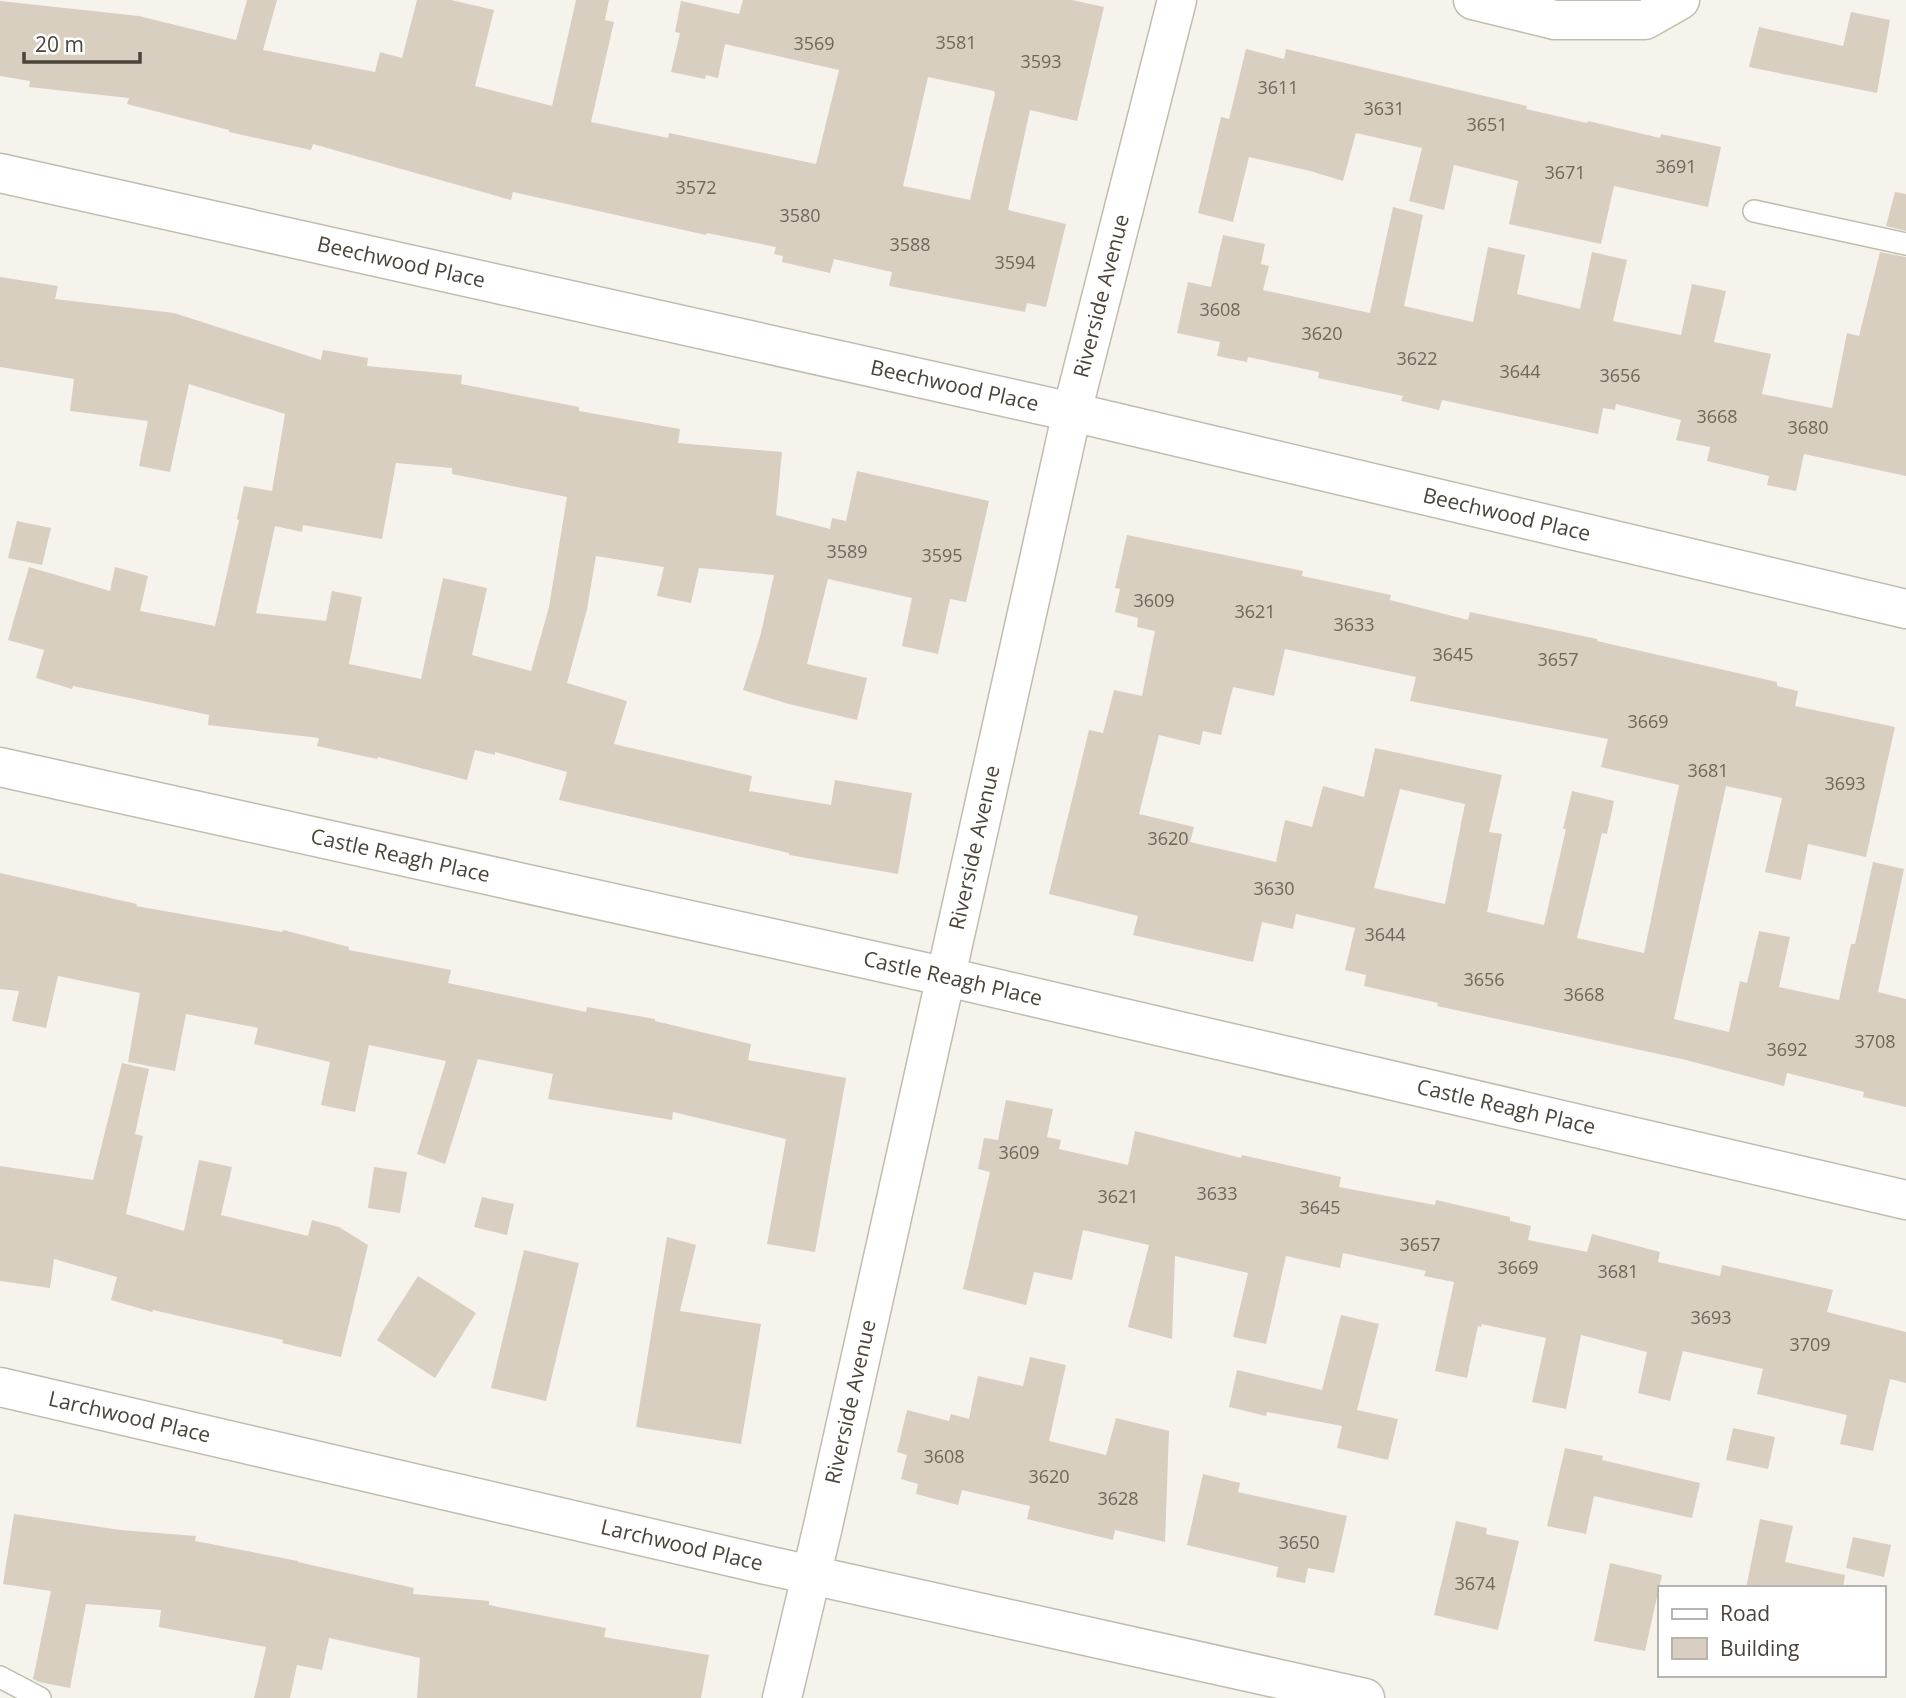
<svg xmlns="http://www.w3.org/2000/svg" width="1906" height="1698" font-family="'Open Sans',sans-serif">
<rect width="100%" height="100%" fill="#f6f3ec"/>
<g fill="#d8cfc1" fill-rule="evenodd">
<path d="M 247,0 L 277,0 L 263,50 L 375,72 L 380,52 L 402,58 L 417,0 L 451,0 L 494,10 L 475,86 L 552,106 L 576,0 L 609,0 L 605,20 L 614,22 L 591,122 L 668,138 L 669,133 L 816,164 L 839,70 L 725,44 L 718,78 L 706,75 L 705,79 L 671,72 L 680,33 L 675,32 L 681,1 L 739,14 L 743,0 L 1072,0 L 1104,7 L 1077,121 L 1030,110 L 1008,210 L 1066,224 L 1046,307 L 1027,303 L 1025,312 L 889,286 L 892,272 L 834,259 L 830,273 L 782,262 L 783,256 L 774,254 L 776,247 L 707,233 L 706,235 L 513,192 L 511,200 L 313,144 L 311,150 L 229,132 L 229,130 L 127,104 L 129,98 L 29,87 L 30,81 L 0,76 L 0,1 L 139,16 L 236,40 ZM 928,77 L 994,91 L 995,94 L 970,200 L 903,186 Z"/>
<polygon points="1851,12 1890,20 1877,93 1749,67 1759,27 1843,46"/>
<polygon points="1246,49 1284,59 1286,49 1527,106 1526,109 1587,123 1588,121 1660,138 1661,134 1721,147 1708,207 1614,186 1601,244 1509,224 1518,181 1454,165 1444,210 1409,201 1422,148 1356,133 1343,181 1310,171 1249,157 1233,222 1198,213 1221,117 1229,119"/>
<polygon points="1895,192 1906,194 1906,231 1886,226"/>
<polygon points="1393,207 1423,215 1404,306 1473,322 1488,247 1525,255 1517,294 1580,309 1592,252 1627,260 1613,321 1681,335 1692,284 1726,291 1714,342 1771,354 1762,394 1832,408 1847,333 1859,336 1880,252 1906,257 1906,476 1804,454 1796,491 1767,485 1769,476 1707,461 1710,447 1676,440 1681,420 1616,404 1615,410 1603,408 1598,434 1442,400 1439,410 1401,401 1403,396 1318,378 1319,372 1248,357 1247,362 1217,356 1220,342 1177,333 1188,282 1211,287 1223,235 1265,244 1261,264 1269,266 1263,290 1370,313"/>
<path d="M 0,277 L 58,286 L 55,299 L 174,313 L 321,360 L 323,350 L 368,358 L 367,366 L 462,375 L 461,384 L 579,407 L 579,411 L 680,429 L 678,443 L 782,452 L 776,515 L 830,529 L 832,518 L 846,521 L 857,471 L 989,501 L 966,602 L 950,599 L 938,654 L 902,646 L 912,598 L 828,579 L 807,664 L 867,678 L 857,720 L 789,704 L 743,690 L 760,637 L 774,575 L 699,568 L 691,603 L 657,596 L 664,567 L 596,556 L 587,609 L 567,683 L 627,701 L 614,744 L 752,776 L 749,791 L 831,805 L 835,780 L 912,793 L 898,874 L 789,855 L 789,853 L 559,800 L 567,772 L 495,752 L 495,755 L 475,750 L 467,780 L 378,757 L 377,759 L 317,746 L 319,738 L 208,725 L 209,715 L 73,686 L 72,689 L 36,678 L 44,650 L 8,640 L 29,567 L 110,591 L 115,567 L 148,576 L 140,611 L 215,626 L 239,520 L 237,519 L 244,486 L 272,491 L 285,414 L 189,384 L 170,472 L 139,466 L 148,421 L 70,411 L 74,379 L 0,367 ZM 396,463 L 452,468 L 452,474 L 567,497 L 549,607 L 531,671 L 472,655 L 487,588 L 443,578 L 421,679 L 349,664 L 362,597 L 332,591 L 326,621 L 256,613 L 275,526 L 302,532 L 303,525 L 382,539 Z"/>
<polygon points="17,521 51,528 42,565 8,558"/>
<path d="M 1127,535 L 1303,571 L 1302,576 L 1391,595 L 1390,600 L 1468,620 L 1470,612 L 1597,639 L 1597,641 L 1777,682 L 1777,686 L 1798,691 L 1795,706 L 1895,727 L 1866,857 L 1808,844 L 1801,880 L 1765,872 L 1782,798 L 1726,786 L 1674,1019 L 1729,1032 L 1740,981 L 1747,983 L 1759,931 L 1790,937 L 1779,987 L 1839,1000 L 1851,944 L 1855,944 L 1873,862 L 1904,869 L 1878,992 L 1906,999 L 1906,1107 L 1863,1097 L 1864,1092 L 1787,1073 L 1784,1086 L 1686,1060 L 1437,1006 L 1438,1003 L 1364,986 L 1366,975 L 1345,970 L 1355,928 L 1296,914 L 1293,929 L 1262,922 L 1253,962 L 1133,935 L 1138,916 L 1049,894 L 1089,730 L 1103,733 L 1114,690 L 1142,696 L 1155,631 L 1137,627 L 1138,618 L 1115,612 L 1120,589 L 1115,588 ZM 1285,649 L 1416,677 L 1410,701 L 1608,739 L 1601,767 L 1679,785 L 1644,953 L 1577,938 L 1602,833 L 1607,834 L 1614,801 L 1572,791 L 1563,829 L 1566,829 L 1544,925 L 1487,912 L 1502,834 L 1489,832 L 1502,775 L 1375,748 L 1364,797 L 1323,786 L 1312,827 L 1285,820 L 1276,862 L 1190,842 L 1194,827 L 1139,814 L 1159,735 L 1200,745 L 1203,731 L 1221,735 L 1233,687 L 1274,696 ZM 1400,789 L 1465,804 L 1445,904 L 1374,888 Z"/>
<polygon points="0,873 137,904 136,906 282,932 283,930 349,947 349,950 451,970 448,983 586,1012 587,1007 655,1019 655,1021 751,1044 748,1060 846,1078 815,1252 767,1244 786,1139 673,1112 672,1120 548,1099 553,1074 478,1059 445,1164 417,1154 446,1061 369,1045 355,1112 321,1105 330,1062 254,1044 258,1028 186,1014 175,1071 128,1062 140,993 58,976 46,1028 12,1021 19,991 0,989"/>
<polygon points="122,1063 149,1069 135,1134 143,1136 126,1214 184,1231 199,1160 232,1167 221,1215 308,1236 312,1220 339,1227 368,1245 341,1357 282,1343 283,1340 153,1310 152,1312 111,1300 117,1277 54,1259 50,1288 0,1281 0,1166 93,1180"/>
<polygon points="1006,1100 1053,1109 1047,1137 1061,1140 1059,1149 1128,1165 1135,1131 1241,1158 1242,1155 1341,1177 1339,1187 1435,1205 1436,1200 1510,1217 1510,1221 1531,1226 1528,1240 1587,1252 1592,1234 1660,1252 1658,1262 1720,1276 1722,1265 1833,1290 1827,1312 1906,1332 1906,1383 1890,1379 1873,1451 1840,1444 1847,1415 1757,1394 1763,1369 1683,1351 1670,1401 1638,1393 1647,1352 1581,1335 1566,1409 1532,1402 1546,1338 1482,1324 1481,1327 1478,1326 1467,1378 1435,1371 1454,1282 1424,1276 1426,1271 1343,1253 1340,1268 1286,1256 1266,1344 1233,1337 1248,1273 1175,1256 1172,1339 1128,1327 1149,1245 1083,1230 1072,1280 1034,1272 1026,1305 963,1289 990,1172 978,1169 984,1138 998,1140"/>
<polygon points="374,1167 407,1172 400,1213 368,1208"/>
<polygon points="482,1197 514,1204 507,1235 474,1227"/>
<polygon points="667,1237 696,1245 680,1311 761,1324 741,1444 636,1427"/>
<polygon points="524,1250 579,1263 546,1401 491,1388"/>
<polygon points="418,1276 476,1313 435,1378 377,1340"/>
<polygon points="1341,1315 1379,1324 1357,1410 1398,1419 1388,1460 1337,1448 1342,1426 1267,1412 1266,1416 1229,1407 1237,1370 1322,1390"/>
<polygon points="1030,1357 1066,1365 1049,1441 1106,1455 1116,1418 1169,1431 1165,1542 1115,1530 1113,1540 1027,1519 1030,1506 962,1490 958,1505 916,1494 918,1484 901,1479 907,1455 897,1452 907,1410 949,1421 951,1414 969,1419 978,1376 1023,1386"/>
<polygon points="1733,1428 1775,1437 1768,1469 1726,1460"/>
<polygon points="1565,1448 1603,1456 1602,1460 1700,1483 1692,1518 1594,1496 1586,1534 1547,1526"/>
<polygon points="1203,1474 1240,1483 1238,1492 1347,1516 1334,1573 1308,1568 1305,1583 1276,1577 1278,1567 1187,1545"/>
<polygon points="14,1514 120,1530 196,1536 195,1541 298,1561 298,1562 414,1588 413,1594 489,1601 489,1605 606,1628 604,1637 709,1655 701,1698 417,1698 420,1658 329,1638 322,1670 297,1665 290,1698 254,1698 266,1647 159,1627 161,1610 86,1604 70,1688 39,1682 33,1679 51,1591 3,1584"/>
<polygon points="1760,1519 1793,1526 1785,1562 1845,1575 1843,1588 1746,1588"/>
<polygon points="1456,1521 1487,1528 1486,1534 1519,1541 1498,1630 1434,1615"/>
<polygon points="1853,1537 1891,1545 1884,1577 1846,1568"/>
<polygon points="1610,1563 1662,1575 1645,1651 1594,1641"/>
</g>
<g fill="none" stroke-linecap="round" stroke-linejoin="round">
<defs>
<g id="service">
<polyline points="1754,211 1906,244"/>
<polyline points="0,1677 40,1698"/>
</g>
<g id="minor">
<polyline points="1473,0 1555,20 1645,20 1680,0"/>
<path id="s1" d="M 0,173 L 1072,412 L 1906,609"/>
<path id="s2" d="M 0,767 L 947,977 L 1906,1200"/>
<path id="s3" d="M 0,1387 L 766,1565 L 1365,1698"/>
<path id="s4" d="M 782,1698 L 823,1526 L 1072,412 L 1177,0"/>
</g>
</defs>
<use href="#service" stroke="#c2bbae" stroke-width="24"/>
<use href="#minor" stroke="#c2bbae" stroke-width="41"/>
<use href="#service" stroke="#fff" stroke-width="21"/>
<use href="#minor" stroke="#fff" stroke-width="38"/>
</g>
<g text-anchor="middle" stroke-width="6" stroke-linejoin="round" paint-order="stroke">
<g font-size="18" fill="#6e675b">
<text x="956" y="49">3581</text>
<text x="814" y="50">3569</text>
<text x="1041" y="68">3593</text>
<text x="1278" y="94">3611</text>
<text x="1384" y="115">3631</text>
<text x="1487" y="131">3651</text>
<text x="1676" y="173">3691</text>
<text x="1565" y="179">3671</text>
<text x="696" y="194">3572</text>
<text x="800" y="222">3580</text>
<text x="910" y="251">3588</text>
<text x="1015" y="269">3594</text>
<text x="1220" y="316">3608</text>
<text x="1322" y="340">3620</text>
<text x="1417" y="365">3622</text>
<text x="1520" y="378">3644</text>
<text x="1620" y="382">3656</text>
<text x="1717" y="423">3668</text>
<text x="1808" y="434">3680</text>
<text x="847" y="558">3589</text>
<text x="942" y="562">3595</text>
<text x="1154" y="607">3609</text>
<text x="1255" y="618">3621</text>
<text x="1354" y="631">3633</text>
<text x="1453" y="661">3645</text>
<text x="1558" y="666">3657</text>
<text x="1648" y="728">3669</text>
<text x="1708" y="777">3681</text>
<text x="1845" y="790">3693</text>
<text x="1168" y="845">3620</text>
<text x="1274" y="895">3630</text>
<text x="1385" y="941">3644</text>
<text x="1484" y="986">3656</text>
<text x="1584" y="1001">3668</text>
<text x="1875" y="1048">3708</text>
<text x="1787" y="1056">3692</text>
<text x="1019" y="1159">3609</text>
<text x="1217" y="1200">3633</text>
<text x="1118" y="1203">3621</text>
<text x="1320" y="1214">3645</text>
<text x="1420" y="1251">3657</text>
<text x="1518" y="1274">3669</text>
<text x="1618" y="1278">3681</text>
<text x="1711" y="1324">3693</text>
<text x="1810" y="1351">3709</text>
<text x="944" y="1463">3608</text>
<text x="1049" y="1483">3620</text>
<text x="1118" y="1505">3628</text>
<text x="1299" y="1549">3650</text>
<text x="1475" y="1590">3674</text>
</g>
<g font-size="21" fill="#4b4439" stroke="#fff">
<text dy="7" stroke="none"><textPath href="#s1" startOffset="411">Beechwood Place</textPath></text>
<text dy="7" stroke="none"><textPath href="#s4" startOffset="1438">Riverside Avenue</textPath></text>
<text dy="7" stroke="none"><textPath href="#s1" startOffset="978">Beechwood Place</textPath></text>
<text dy="7" stroke="none"><textPath href="#s1" startOffset="1545">Beechwood Place</textPath></text>
<text dy="7" stroke="none"><textPath href="#s4" startOffset="872">Riverside Avenue</textPath></text>
<text dy="7" stroke="none"><textPath href="#s2" startOffset="410">Castle Reagh Place</textPath></text>
<text dy="7" stroke="none"><textPath href="#s2" startOffset="976">Castle Reagh Place</textPath></text>
<text dy="7" stroke="none"><textPath href="#s2" startOffset="1544">Castle Reagh Place</textPath></text>
<text dy="7" stroke="none"><textPath href="#s4" startOffset="304">Riverside Avenue</textPath></text>
<text dy="7" stroke="none"><textPath href="#s3" startOffset="133">Larchwood Place</textPath></text>
<text dy="7" stroke="none"><textPath href="#s3" startOffset="700">Larchwood Place</textPath></text>
</g>
</g>
<rect x="1658" y="1586" width="228" height="91" fill="#ffffff" stroke="#b7b4b0" stroke-width="2"/>
<rect x="1672" y="1609" width="35" height="10" fill="#ffffff" stroke="#b7b4b0" stroke-width="2"/>
<text x="1720" y="1621" font-size="21" fill="#4b4439">Road</text>
<rect x="1672" y="1638" width="35" height="21" fill="#d8cfc1" stroke="#b7b4b0" stroke-width="2"/>
<text x="1720" y="1656" font-size="21" fill="#4b4439">Building</text>
<path d="M24 52v10h116v-10" fill="none" stroke="#4b4439" stroke-width="3.5"/>
<text x="35" y="52" font-size="21" fill="#4b4439" stroke="#ffffff" stroke-width="5" paint-order="stroke">20 m</text>
</svg>
